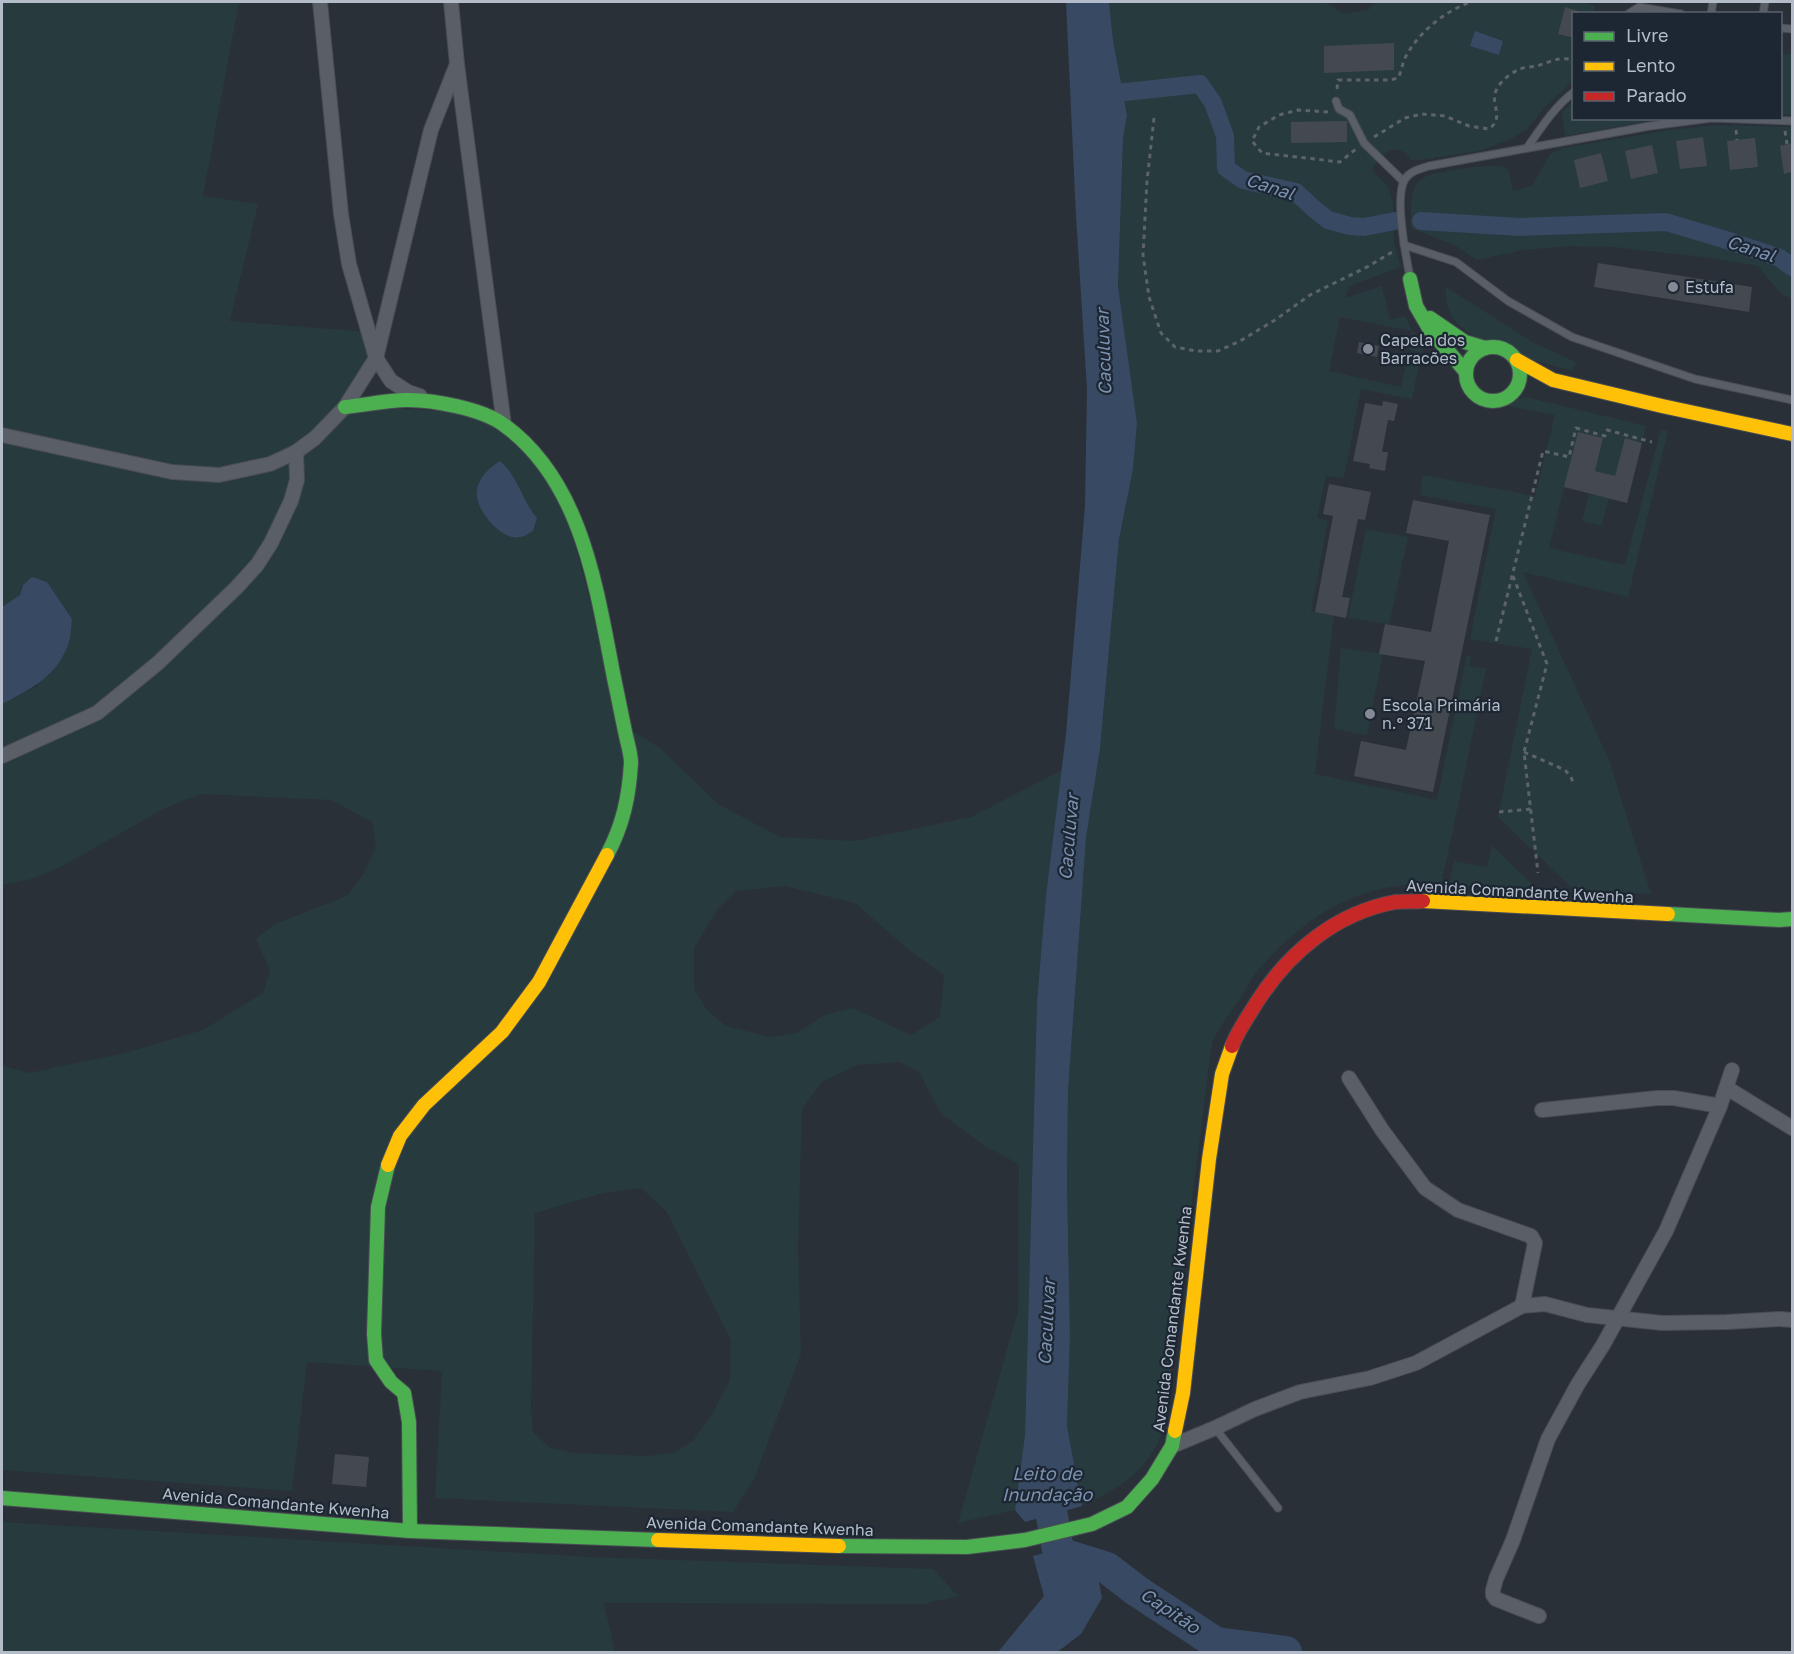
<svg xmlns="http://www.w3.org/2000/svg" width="1794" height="1654" font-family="'Golos Text',sans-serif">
<rect width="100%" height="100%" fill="#2a3038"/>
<g fill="#273a3e" fill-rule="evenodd">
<path d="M 2,2 L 239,2 L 203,196 L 258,204 L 230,321 L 369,332 L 376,358 L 346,406 L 481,413 L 559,486 L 624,726 L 660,748 L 718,804 L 780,837 L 855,841 L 971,817 L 1062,770 L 1046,895 L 1037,1001 L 1025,1435 L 1015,1510 L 958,1523 L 1018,1311 L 1019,1164 L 985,1146 L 941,1114 L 919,1072 L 900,1062 L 857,1065 L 822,1082 L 802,1109 L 798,1248 L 801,1354 L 754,1479 L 733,1512 L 435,1498 L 442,1371 L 307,1362 L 292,1491 L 2,1470 L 2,1066 L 29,1073 L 125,1053 L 203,1030 L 263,993 L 270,970 L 256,939 L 275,924 L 347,896 L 364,873 L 376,847 L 372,822 L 331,800 L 200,794 L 163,809 L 61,867 L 31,879 L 2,885 L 2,704 L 37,686 L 72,619 L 47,582 L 23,585 L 20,595 L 2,607 ZM 785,886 L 855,903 L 909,950 L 944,975 L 940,1017 L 911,1035 L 853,1008 L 825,1015 L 797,1033 L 770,1037 L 726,1026 L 707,1010 L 694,989 L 694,948 L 717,910 L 736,891 ZM 641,1188 L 667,1212 L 731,1340 L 730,1380 L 712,1414 L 693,1441 L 676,1452 L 648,1456 L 574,1453 L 550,1448 L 533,1432 L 531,1410 L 535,1213 L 603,1193 Z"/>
<path d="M 1109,2 L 1325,2 L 1343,14 L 1368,10 L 1377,2 L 1582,2 L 1595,6 L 1593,13 L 1565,8 L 1558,34 L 1573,38 L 1573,81 L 1546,106 L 1527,129 L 1513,138 L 1479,151 L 1413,161 C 1409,158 1406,153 1402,151 C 1389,145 1376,160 1372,170 L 1389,188 L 1393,204 L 1394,243 L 1401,267 L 1349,286 L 1345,298 L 1382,286 L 1390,320 L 1405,316 L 1412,330 L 1423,343 L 1422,353 L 1409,350 L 1412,331 L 1340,317 L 1329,371 L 1401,387 L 1407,361 L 1419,364 L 1412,399 L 1361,389 L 1344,478 L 1326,476 L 1317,518 L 1328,521 L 1311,611 L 1334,615 L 1315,774 L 1437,800 L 1467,655 L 1471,656 L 1469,666 L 1486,669 L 1447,859 L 1441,884 C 1362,881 1312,910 1260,968 C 1252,977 1246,989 1240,999 C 1230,1013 1220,1026 1212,1042 L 1165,1416 C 1163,1425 1162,1436 1158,1443 C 1140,1476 1115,1490 1083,1506 L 1067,1426 L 1070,1336 L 1067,1182 L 1068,1091 L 1086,838 L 1100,749 L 1119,539 L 1133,469 L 1137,423 L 1118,286 L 1123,139 L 1127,115 L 1113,40 Z"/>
<polygon points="1780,54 1792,54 1792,115 1781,114"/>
<polygon points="1573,102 1574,118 1661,119 1565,136 1562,112"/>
<path d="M 1716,125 L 1792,127 L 1792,299 L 1780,293 L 1758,266 L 1703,257 L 1613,247 L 1570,246 L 1523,250 L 1477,260 L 1458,247 L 1411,228 C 1411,214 1409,194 1418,182 C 1421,179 1426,176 1430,175 C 1442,171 1500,161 1507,169 C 1512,175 1511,185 1513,191 L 1532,186 L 1550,154 L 1563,148 L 1670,130 Z"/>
<path d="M 1446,287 L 1534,343 L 1576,362 L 1573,371 C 1559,366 1532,362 1520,354 C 1515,351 1511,345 1505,343 C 1499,340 1493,342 1487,341 C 1461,333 1443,315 1446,287 Z"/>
<polygon points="1526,397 1646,426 1642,443 1625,438 1615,476 1595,471 1603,438 1578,432 1549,548 1625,565 1661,429 1668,431 1628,597 1523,572 1609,760 1651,894 1575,891 1498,817 1532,649 1470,639 1496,509 1420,495 1423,475 1535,496 1555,415 1508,406 1513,400"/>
<polygon points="1589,494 1609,498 1601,526 1582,521"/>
<polygon points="1366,529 1408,537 1389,624 1348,618"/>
<polygon points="1341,648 1383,654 1367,735 1334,729"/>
<polygon points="1492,845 1537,889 1449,885 1454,861 1487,867"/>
<polygon points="2,1522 591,1557 933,1569 958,1596 923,1604 604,1603 615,1652 2,1652"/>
</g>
<g fill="#384963">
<polygon points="1066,2 1109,2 1113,40 1127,115 1123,139 1118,286 1137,423 1133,469 1119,539 1100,749 1086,838 1068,1091 1067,1182 1070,1336 1067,1426 1082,1506 1025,1522 1015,1510 1025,1435 1037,1001 1046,895 1066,734 1085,506 1087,389 1076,216"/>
<polygon points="1475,31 1503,41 1499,55 1470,46"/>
<path d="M 500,461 C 518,476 522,501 537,518 L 533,531 C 529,533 524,537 520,537 C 502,542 473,508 477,490 C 479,477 489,468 500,461 Z"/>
<path d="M 32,577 L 47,582 L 72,619 C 71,627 71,635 69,642 C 58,676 31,689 2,704 L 2,607 L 20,595 L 23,585 Z"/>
<polygon points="1079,1544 1093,1552 1102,1598 1081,1634 1057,1652 998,1652 1044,1596 1033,1556"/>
</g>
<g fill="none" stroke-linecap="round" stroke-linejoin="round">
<g stroke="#384963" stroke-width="18">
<polyline points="1102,85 1116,93 1200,84 1213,103 1225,136 1226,168 1243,180 1296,192 1313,208 1328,220 1350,226 1364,227 1395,221"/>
<polyline points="1421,221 1520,227 1666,222 1723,239 1780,258 1792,267"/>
</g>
<g stroke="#384963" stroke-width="32">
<polyline points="1059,1553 1107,1568 1137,1591 1216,1643 1286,1652"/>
<polyline points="1027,1652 1056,1633 1068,1606 1047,1488 1047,1472"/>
</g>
</g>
<g fill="#444950">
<polygon points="1565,7 1585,13 1574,14 1574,38 1558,34"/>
<polygon points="1394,43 1394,70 1324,73 1324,46"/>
<polygon points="1347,121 1347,142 1291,143 1291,122"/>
<polygon points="1703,137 1707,166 1680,169 1676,141"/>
<polygon points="1755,138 1758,167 1730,170 1727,141"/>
<polygon points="1792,143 1792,172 1784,174 1780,146"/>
<polygon points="1652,145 1658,173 1631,179 1625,151"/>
<polygon points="1601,153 1608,181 1580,188 1574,160"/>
<polygon points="1598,263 1752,287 1749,312 1594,287"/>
<polygon points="1359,342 1379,346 1377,357 1357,353"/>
<polygon points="1383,401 1398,404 1394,421 1388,420 1382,452 1388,452 1385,471 1369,468 1370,464 1353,461 1365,403 1382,406"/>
<polygon points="1578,432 1603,438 1595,471 1615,476 1625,438 1642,443 1627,503 1564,487"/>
<polygon points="1329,484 1371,492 1365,520 1358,519 1342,597 1350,598 1346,618 1315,612 1333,516 1323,514"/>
<polygon points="1413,500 1490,515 1433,792 1354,776 1361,741 1406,750 1425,661 1379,654 1385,624 1431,632 1449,541 1406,533"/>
<polygon points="335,1454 369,1457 366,1487 332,1484"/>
</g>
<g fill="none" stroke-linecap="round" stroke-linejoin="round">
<defs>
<g id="lane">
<polyline points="1628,14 1639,7 1681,14"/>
<polyline points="1711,14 1713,2"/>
<polyline points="1763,14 1765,2"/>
<polyline points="1780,28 1792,29"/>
<polyline points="1336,101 1339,109 1350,115 1364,143 1403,181"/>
<path d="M 1527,148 C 1541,128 1554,107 1574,92"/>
<polyline points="1404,245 1456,262 1508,301 1572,337 1695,379 1792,400"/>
<path d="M 1410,277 C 1406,257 1394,196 1405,179 C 1410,171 1420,169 1429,166 L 1650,126 L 1712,118 L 1792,121"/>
<polyline points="1215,1428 1278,1508"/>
</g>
<g id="street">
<polyline points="320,2 341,214 349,264 376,358 391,381 408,392 420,396"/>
<polyline points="451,2 457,64 504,425"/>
<polyline points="2,435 172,472 219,475 270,464 296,452 315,438 345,407 376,358 431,130 457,64"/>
<polyline points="2,756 97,713 158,663 237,587 257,565 271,543 291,501 297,480 296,452"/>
<polyline points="1349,1078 1382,1130 1425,1188 1458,1210 1531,1236 1535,1243 1522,1306"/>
<polyline points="1727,1088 1792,1128"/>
<polyline points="1542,1110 1657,1098 1674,1098 1720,1106"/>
<polyline points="1172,1446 1215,1428 1255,1409 1300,1392 1370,1378 1416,1363 1522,1306 1545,1304 1587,1315 1662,1323 1727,1322 1779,1319 1792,1320"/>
<polyline points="1539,1616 1496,1599 1493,1595 1493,1590 1496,1579 1513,1540 1548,1439 1578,1384 1603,1345 1666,1231 1720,1106 1732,1070"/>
</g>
<g id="fast">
<polyline points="1410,279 1416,306 1430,330 1466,372"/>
<polyline points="1430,318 1465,342 1485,348"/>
<circle cx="1493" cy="374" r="27"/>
<path d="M 345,407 C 364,405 384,401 404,400 C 431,399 483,409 504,425 C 584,483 597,593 615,683 C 619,701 622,718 626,736 C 628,745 631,754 631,763 C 629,797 623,825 607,855"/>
<polyline points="1668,914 1779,920 1792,919"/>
<polyline points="388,1165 378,1207 374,1334 376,1360 391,1382 404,1393 409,1422 410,1531"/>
<polyline points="2,1498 410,1531 658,1540"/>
<polyline points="839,1546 967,1547 1025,1540 1092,1524 1127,1507 1152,1479 1172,1446 1175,1431"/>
</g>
<g id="slow">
<polyline points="1517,360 1553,380 1662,406 1792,434"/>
<polyline points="1423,901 1668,914"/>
<polyline points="388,1165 400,1136 424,1105 502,1032 539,982 607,855"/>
<polyline points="1175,1431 1183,1393 1209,1159 1222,1074 1232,1046"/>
<polyline points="658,1540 839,1546"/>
</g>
<path id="jam" d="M 1232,1046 C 1238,1030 1248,1017 1257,1002 C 1289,952 1336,913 1395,902 C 1404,901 1414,902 1423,901"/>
</defs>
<use href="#lane" stroke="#484c53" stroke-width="9"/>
<use href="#street" stroke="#484c53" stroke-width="16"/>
<use href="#fast" stroke="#484c53" stroke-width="16"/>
<use href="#slow" stroke="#484c53" stroke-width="16"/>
<use href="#jam" stroke="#484c53" stroke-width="16"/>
<g stroke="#5d636a" stroke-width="3" stroke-dasharray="4.5 4.5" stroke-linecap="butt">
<path d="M 1337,89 L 1338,80 L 1390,80 L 1398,78 C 1402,71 1402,63 1406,56 C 1420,31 1445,11 1471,2"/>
<polyline points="1328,112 1298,110 1279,115 1259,127 1252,141 1262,153 1340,162 1356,149"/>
<polyline points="1154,118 1147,181 1143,255 1149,297 1161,333 1175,347 1196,351 1218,351 1240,341 1275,320 1310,295 1367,267 1394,251"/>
<polyline points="1736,130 1737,140"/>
<polyline points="1785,131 1787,144"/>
<path d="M 1374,137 L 1405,118 L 1422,114 L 1445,116 L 1469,126 L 1489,129 C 1504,118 1492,106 1495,94 C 1497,84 1509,74 1518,70 C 1523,67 1531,67 1537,66 C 1549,62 1560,56 1574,60"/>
<polyline points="1513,576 1547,664 1524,752 1538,873"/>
<polyline points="1496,641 1543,451 1569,457 1576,428 1605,436 1607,430 1652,442"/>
<polyline points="1524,752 1565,770 1571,777 1574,785"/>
<polyline points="1499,812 1531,809"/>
</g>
<use href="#lane" stroke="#5a5e66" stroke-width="7"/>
<use href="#street" stroke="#5a5e66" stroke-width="14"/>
<use href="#fast" stroke="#4caf50" stroke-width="14"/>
<use href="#slow" stroke="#ffc107" stroke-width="14"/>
<use href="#jam" stroke="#c62828" stroke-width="14"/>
</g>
<g fill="#848b96" stroke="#1d2633" stroke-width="2">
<circle cx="1673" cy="287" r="6"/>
<circle cx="1368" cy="349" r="6"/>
<circle cx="1370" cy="714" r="6"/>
</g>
<g text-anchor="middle" stroke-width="4.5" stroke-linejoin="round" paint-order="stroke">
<g font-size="16" fill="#b4bcc9" stroke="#1d2633" text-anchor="start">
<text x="1685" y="293">Estufa</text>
<text x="1380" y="346">Capela dos<tspan x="1380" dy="18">Barracões</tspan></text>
<text x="1382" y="711">Escola Primária<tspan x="1382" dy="18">n.º 371</tspan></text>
</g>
<g font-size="16" fill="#b4bcc9" stroke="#1d2633">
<text transform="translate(1520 891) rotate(3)" y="6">Avenida Comandante Kwenha</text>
<text transform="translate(1172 1319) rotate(-83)" y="6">Avenida Comandante Kwenha</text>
<text transform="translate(276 1503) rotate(5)" y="6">Avenida Comandante Kwenha</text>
<text transform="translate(760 1526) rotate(2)" y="6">Avenida Comandante Kwenha</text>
</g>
<g font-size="18" font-style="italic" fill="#7c92b1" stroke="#1d2633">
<text transform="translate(1270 187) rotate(18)" y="6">Canal</text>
<text transform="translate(1751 249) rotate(18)" y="6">Canal</text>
<text transform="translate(1104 352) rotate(-92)" y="6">Caculuvar</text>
<text transform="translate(1069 837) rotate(-85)" y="6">Caculuvar</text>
<text transform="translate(1047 1322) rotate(-87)" y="6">Caculuvar</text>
<text x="1047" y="1480">Leito de<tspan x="1047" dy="21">Inundação</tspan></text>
<text transform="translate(1170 1611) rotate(34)" y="6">Capitão</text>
</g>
</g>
<rect width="1794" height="1654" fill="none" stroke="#b4bcc9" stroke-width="6"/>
<rect x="1572" y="12" width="210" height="108" fill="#1d2633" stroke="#59626f" stroke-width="1.5"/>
<rect x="1584" y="32" width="30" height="9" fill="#4caf50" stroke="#59626f" stroke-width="1.5"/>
<text x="1626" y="42" font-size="18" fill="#b4bcc9">Livre</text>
<rect x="1584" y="62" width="30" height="9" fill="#ffc107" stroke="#59626f" stroke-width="1.5"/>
<text x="1626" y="72" font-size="18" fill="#b4bcc9">Lento</text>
<rect x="1584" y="92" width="30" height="9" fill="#c62828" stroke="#59626f" stroke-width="1.5"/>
<text x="1626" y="102" font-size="18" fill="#b4bcc9">Parado</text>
</svg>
